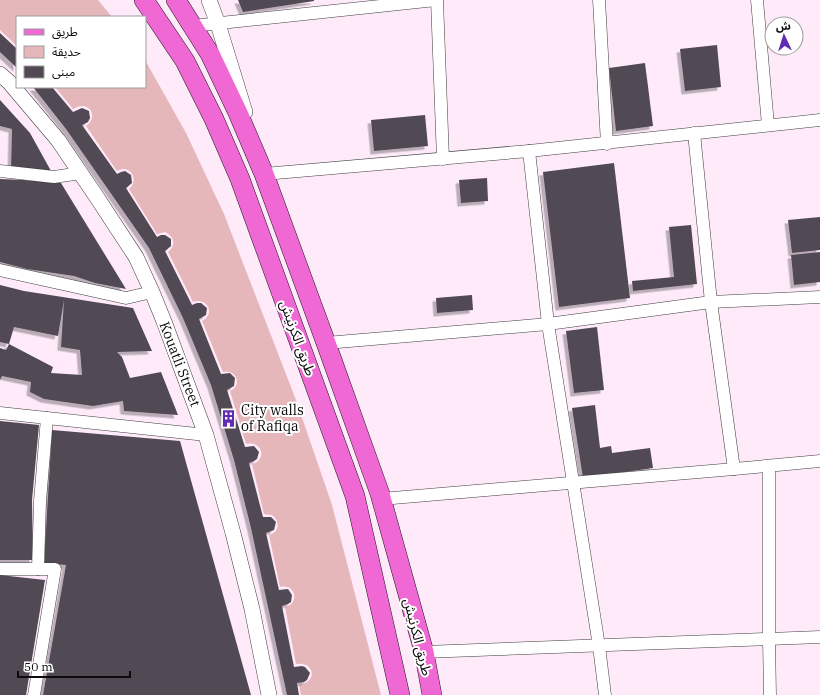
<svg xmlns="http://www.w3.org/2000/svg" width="820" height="695" font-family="'IBM Plex Serif','Noto Sans Arabic',serif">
<defs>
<filter id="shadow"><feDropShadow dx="-3.5" dy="3.5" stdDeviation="0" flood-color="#0004"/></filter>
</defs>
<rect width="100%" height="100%" fill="#feeaf9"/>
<g fill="#e5b6ba">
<polygon points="0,0 98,0 112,17 17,17 17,46 0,30"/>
<path d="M 145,60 L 186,133 L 224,214 L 296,400 L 332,505 L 381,695 L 301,695 L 299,685 C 318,682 315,661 296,664 L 285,607 C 300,604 296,583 280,587 L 269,535 C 280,532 280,521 272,515 L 264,514 L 252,464 C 267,461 263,440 246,444 L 230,391 C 243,386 236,368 223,372 L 202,321 C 216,314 207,297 193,302 L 168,252 C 176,245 175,237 165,232 L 157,234 L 129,189 C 140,180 130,163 117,171 L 86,126 C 100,116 88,99 73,109 L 55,87 L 145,87 Z"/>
</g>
<g fill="#514853" filter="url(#shadow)">
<polygon points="238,0 314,0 314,1 243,12"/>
<polygon points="0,33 17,49 17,68 0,52"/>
<polygon points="717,45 721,87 685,91 680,49"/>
<polygon points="645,63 653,126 616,131 609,68"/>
<polygon points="33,87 52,87 73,112 82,108 89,111 90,118 88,122 82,125 117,174 121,172 125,171 131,175 132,183 126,188 157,237 161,235 165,235 171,239 171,246 165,251 192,305 197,303 201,303 207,308 206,315 199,319 221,374 230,373 235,378 234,386 227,390 245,447 254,446 259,452 257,459 254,461 249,463 263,517 271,517 276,522 274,530 266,533 279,590 288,589 292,595 291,602 288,604 282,606 294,667 302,666 305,667 310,673 307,680 304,682 297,683 299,695 287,695 251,528 234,460 211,385 183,318 149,248 66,129"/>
<polygon points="0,100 30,133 51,171 11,171 12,129 0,126"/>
<polygon points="425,115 428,146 374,151 371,120"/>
<polygon points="614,163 630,298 559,307 543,172"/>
<polygon points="487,178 488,201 461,203 459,180"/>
<polygon points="0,179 24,180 61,183 126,289 95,283 74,276 27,269 0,262"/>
<polygon points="820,217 820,250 792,253 788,220"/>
<polygon points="691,225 697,284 633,291 632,281 674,277 669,227"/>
<polygon points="820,252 820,282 794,285 791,255"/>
<polygon points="0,285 24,291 133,308 152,351 117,352 122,357 130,378 161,372 178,415 124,411 123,401 93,406 44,399 30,392 31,382 2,376 0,380 0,348 6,350 9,344 53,367 51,373 82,375 80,350 61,347 64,300 58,336 14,327 9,344 0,342"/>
<polygon points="472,295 473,310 437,313 436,298"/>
<polygon points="597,327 604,390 574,393 566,331"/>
<polygon points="595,405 600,448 611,446 612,453 650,448 653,468 583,478 572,408"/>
<polygon points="0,421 39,425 32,500 33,560 0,560"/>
<polygon points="52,430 180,441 251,695 43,695 66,565 44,563"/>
<polygon points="0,575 45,580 26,695 0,695"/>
</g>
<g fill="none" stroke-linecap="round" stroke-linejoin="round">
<defs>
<g id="minor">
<polyline points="437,0 443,159"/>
<polyline points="599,0 607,144"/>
<polyline points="757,0 768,125"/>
<polyline points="192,26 436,0"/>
<polyline points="694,133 711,302 734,469"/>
<polyline points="529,151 548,324 599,646 605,695"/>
<polyline points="0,171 54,177 81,173"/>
<polyline points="264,174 529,151 820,120"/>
<polyline points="0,270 126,298 152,292"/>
<polyline points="326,343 548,324 711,302 820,297"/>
<polyline points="0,413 206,435"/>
<polyline points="769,466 769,640 770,695"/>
<polyline points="381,499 734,469 820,461"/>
<polyline points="0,569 55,569 34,695"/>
<polyline points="38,569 40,501 47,418"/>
<polyline points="424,652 820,637"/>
</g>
<g id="tertiary">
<polyline points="209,0 218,24 245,112"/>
<polyline points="0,74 9,82 58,140 96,196 136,257 152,292 165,324 206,435 233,533 252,609 269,695"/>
</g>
<g id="primary">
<polyline points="144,0 185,61 214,119 240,179 355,496 400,695"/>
<polyline points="176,0 210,54 238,113 264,174 326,343 380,494 424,652 432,695"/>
</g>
</defs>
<use href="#minor" stroke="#3e3e3e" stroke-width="13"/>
<use href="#tertiary" stroke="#3e3e3e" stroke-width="16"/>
<use href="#primary" stroke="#1c1c1c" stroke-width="20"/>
<use href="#minor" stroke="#fff" stroke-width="12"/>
<use href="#tertiary" stroke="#fff" stroke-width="15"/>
<use href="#primary" stroke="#f068d4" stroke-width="19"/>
</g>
<defs>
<symbol id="building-bare" viewBox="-9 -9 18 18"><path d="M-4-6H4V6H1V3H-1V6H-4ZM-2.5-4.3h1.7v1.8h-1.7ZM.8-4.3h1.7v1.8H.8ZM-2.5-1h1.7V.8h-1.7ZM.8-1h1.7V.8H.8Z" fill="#622cb2" stroke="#fff" stroke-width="2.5" paint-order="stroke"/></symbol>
</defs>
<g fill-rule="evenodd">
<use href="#building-bare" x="216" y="406" width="25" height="25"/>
</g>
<g text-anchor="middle" stroke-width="4" stroke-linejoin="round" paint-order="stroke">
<g font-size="14" fill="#0b0b0b" stroke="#fff">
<text transform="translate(298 338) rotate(70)" y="5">طريق الكرنيش</text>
<text transform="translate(180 364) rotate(69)" y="5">Kouatli Street</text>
<text transform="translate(418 637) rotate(76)" y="5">طريق الكرنيش</text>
</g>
<g font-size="14" fill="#0b0b0b" stroke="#fff" text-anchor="start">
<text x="241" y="415">City walls<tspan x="241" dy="16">of Rafiqa</tspan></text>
</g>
</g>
<rect x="16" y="16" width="130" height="72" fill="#ffffff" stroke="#9d9d9d"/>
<rect x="24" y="29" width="20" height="6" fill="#f068d4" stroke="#9d9d9d"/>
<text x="52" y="36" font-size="12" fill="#0b0b0b">طريق</text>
<rect x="24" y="46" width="20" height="12" fill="#e5b6ba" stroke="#9d9d9d"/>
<text x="52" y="56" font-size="12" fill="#0b0b0b">حديقة</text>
<rect x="24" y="66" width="20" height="12" fill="#514853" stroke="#9d9d9d"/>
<text x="52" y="76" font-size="12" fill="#0b0b0b">مبنى</text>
<g transform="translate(784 36) rotate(356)"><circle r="19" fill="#ffffff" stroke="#9d9d9d"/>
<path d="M0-3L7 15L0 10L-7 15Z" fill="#622cb2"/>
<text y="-6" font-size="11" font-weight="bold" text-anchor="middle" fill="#0b0b0b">ش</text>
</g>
<path d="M18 671v6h112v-6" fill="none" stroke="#0b0b0b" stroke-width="2"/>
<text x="24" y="671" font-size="12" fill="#0b0b0b" stroke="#ffffff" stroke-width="3" paint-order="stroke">50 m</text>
</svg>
